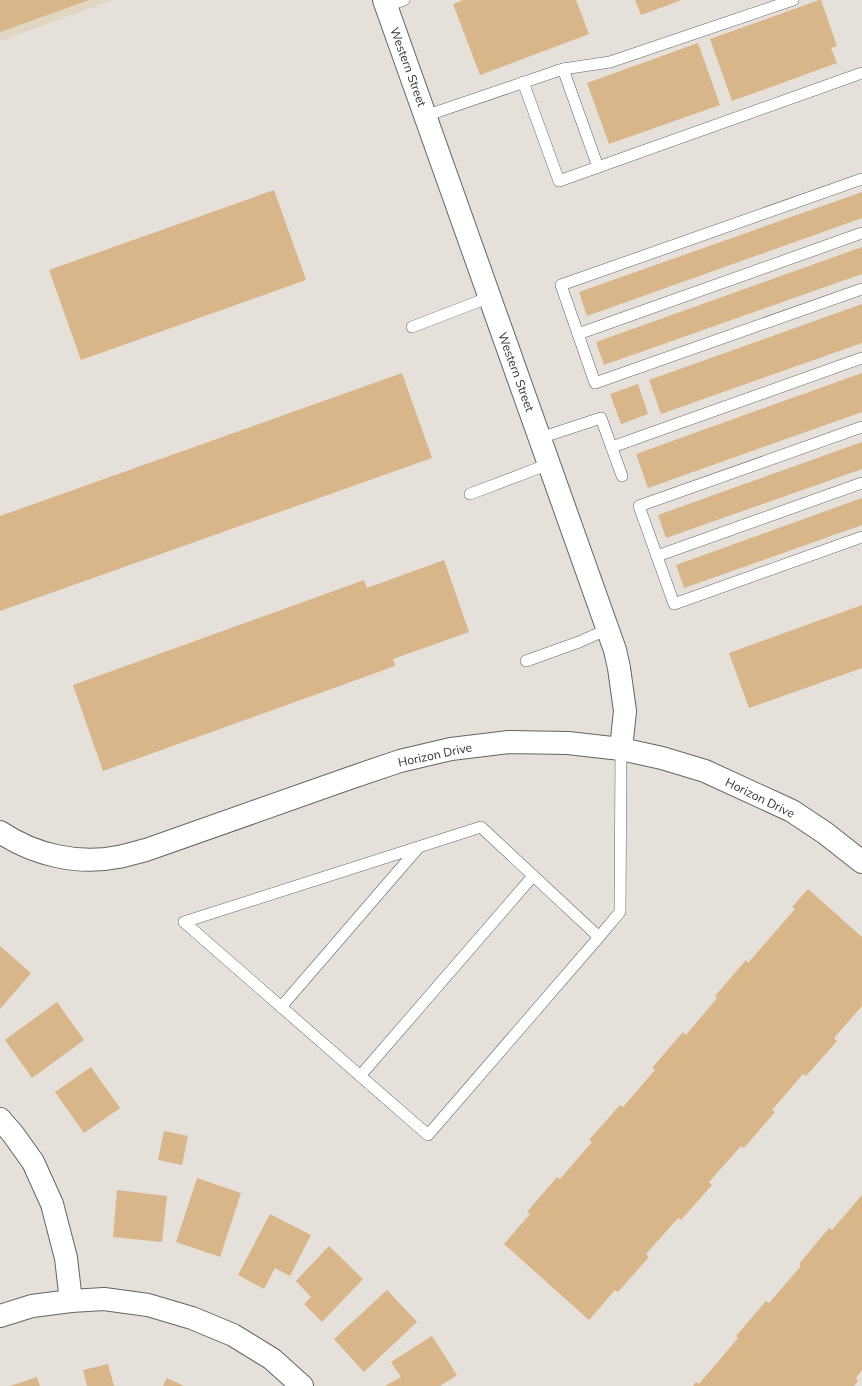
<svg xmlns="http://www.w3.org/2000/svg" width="862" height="1386" font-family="Mulish,sans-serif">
<rect width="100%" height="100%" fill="#e5e0da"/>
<polygon fill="#e1d6c1" points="0,0 113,0 0,41"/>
<g fill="#d8b689">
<polygon points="0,0 89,0 0,32"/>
<polygon points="463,0 576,0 589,34 480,75 453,4"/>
<polygon points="635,0 682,0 641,15"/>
<polygon points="819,0 821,0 837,46 831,48 837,63 732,101 710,39"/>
<polygon points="698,43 720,105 609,144 587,83"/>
<polygon points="274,190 306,280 81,360 49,270"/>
<polygon points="862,192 862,218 587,316 579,292"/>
<polygon points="862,247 862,274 604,365 596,342"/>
<polygon points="862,304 862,343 661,414 649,380"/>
<polygon points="402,373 432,458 0,611 0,516"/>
<polygon points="862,373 862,412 648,488 636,454"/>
<polygon points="638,384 648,414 621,424 610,394"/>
<polygon points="862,442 862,469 666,538 658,515"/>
<polygon points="862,498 862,525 684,588 676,565"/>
<polygon points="444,560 469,632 393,659 395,666 103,771 73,685 364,580 367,588"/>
<polygon points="862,605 862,668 749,708 729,653"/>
<polygon points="808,889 862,937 862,1006 834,1038 837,1041 806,1076 803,1074 772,1110 775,1112 744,1148 741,1146 709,1182 712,1185 681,1220 678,1218 646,1254 649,1257 618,1292 615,1290 589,1320 504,1244 530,1214 527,1212 557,1177 560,1179 592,1142 589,1140 620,1105 623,1107 655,1070 652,1068 683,1032 686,1035 717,998 715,996 746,960 748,963 795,909 792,907"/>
<polygon points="0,946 31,973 0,1009"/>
<polygon points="57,1002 84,1040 32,1078 5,1040"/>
<polygon points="91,1067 120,1108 84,1133 55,1092"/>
<polygon points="164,1131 188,1136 182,1165 158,1160"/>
<polygon points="197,1178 241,1193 220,1257 176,1242"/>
<polygon points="117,1190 167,1196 162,1242 113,1237"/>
<polygon points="862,1195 862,1370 856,1378 858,1381 854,1386 693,1386 696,1382 699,1384 738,1338 736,1336 766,1301 769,1303 801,1266 799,1264 829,1228 832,1230"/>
<polygon points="270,1214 311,1235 290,1276 275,1268 264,1289 238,1275"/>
<polygon points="329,1246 363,1279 322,1322 304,1304 311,1297 296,1281"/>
<polygon points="387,1290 417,1322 364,1372 334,1339"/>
<polygon points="432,1336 457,1375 440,1386 385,1386 401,1377 391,1362"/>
<polygon points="108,1364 114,1386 87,1386 83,1370"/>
<polygon points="37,1377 40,1386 10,1386"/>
<polygon points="167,1378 184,1386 163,1386"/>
</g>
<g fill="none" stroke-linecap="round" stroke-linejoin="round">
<defs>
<g id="service">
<polyline points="386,6 404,0"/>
<polyline points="563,69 598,167"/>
<polyline points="523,82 559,181 862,73"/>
<polyline points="425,116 563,69 610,62 793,0"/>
<polyline points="862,179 561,285 595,383 862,289"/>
<polyline points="412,327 490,297"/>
<polyline points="578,334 862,233"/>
<polyline points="862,427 639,506 674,604 862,537"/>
<polyline points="540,438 601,418 622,476"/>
<polyline points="612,447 862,358"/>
<polyline points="470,494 549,464"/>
<polyline points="657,556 862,483"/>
<polyline points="526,661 579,642 608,629"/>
<polyline points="599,937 481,827 184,922 428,1135 599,937 620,912 621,749"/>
<polyline points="281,1007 419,847"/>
<polyline points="360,1076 533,876"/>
</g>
<g id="minor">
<polyline points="384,0 615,650 619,668 625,711 621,749"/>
<path d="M 0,832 C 34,855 78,865 118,857 C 128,855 137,852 146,850 L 350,778 L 400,761 L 451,749 L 509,742 L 568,743 L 621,749 L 662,758 L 705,771 L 792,811 L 825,833 L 862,862"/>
<polyline points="0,1119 13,1134 33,1162 52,1204 66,1258 71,1301"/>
<polyline points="0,1316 32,1306 71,1301 104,1299 148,1305 192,1318 233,1335 272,1359 302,1386"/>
</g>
</defs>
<use href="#service" stroke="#67645f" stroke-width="12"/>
<use href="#minor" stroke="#67645f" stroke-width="24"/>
<use href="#service" stroke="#fff" stroke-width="11"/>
<use href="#minor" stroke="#fff" stroke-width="22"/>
</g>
<g text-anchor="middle" stroke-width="3.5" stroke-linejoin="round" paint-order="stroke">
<g font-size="12" fill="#33312f" stroke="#fff">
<text transform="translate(408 67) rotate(70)" y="4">Western Street</text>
<text transform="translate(516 372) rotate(70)" y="4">Western Street</text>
<text transform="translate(435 755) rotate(-12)" y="4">Horizon Drive</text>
<text transform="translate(760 798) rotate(26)" y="4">Horizon Drive</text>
</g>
</g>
</svg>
